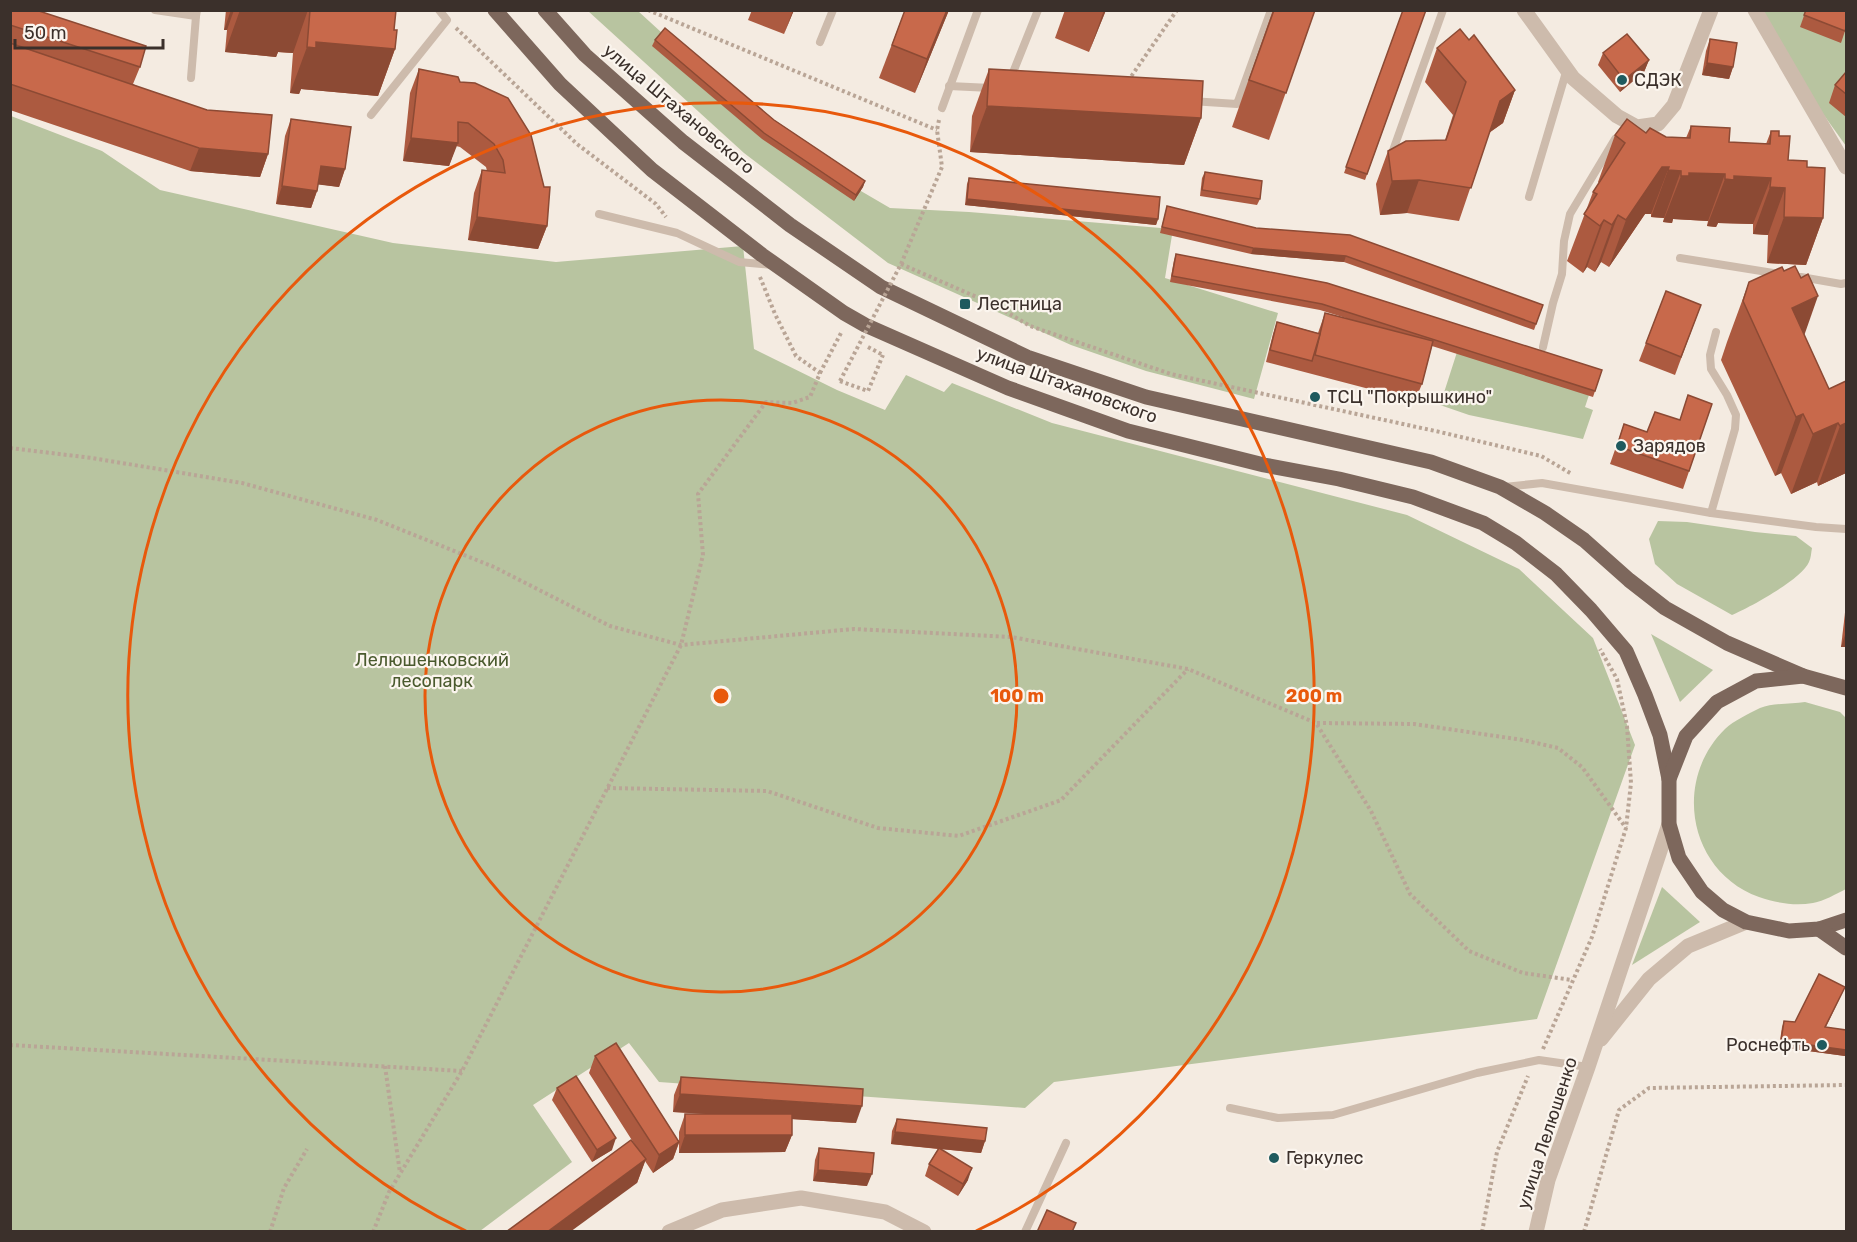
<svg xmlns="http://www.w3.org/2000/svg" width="1857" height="1242" font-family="Rubik,sans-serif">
<rect width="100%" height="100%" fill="#f4ebe1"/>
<g fill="#b8c4a0">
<polygon points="588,11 638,11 789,149 890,208 969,212 1173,229 1165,278 1278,313 1254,399 1146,371 1071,345 888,263 744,153"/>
<polygon points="1752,11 1846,11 1846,146 1753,16"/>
<polygon points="11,116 102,151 160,190 393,243 556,262 743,246 754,349 837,390 885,410 906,375 944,392 952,383 1052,423 1407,515 1519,569 1593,638 1635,745 1537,1019 1054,1082 1025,1108 659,1082 629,1043 533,1105 572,1162 480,1231 11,1231"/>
<polygon points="1458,349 1589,395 1585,407 1593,410 1583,439 1469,415 1440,405"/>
<path d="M 1658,521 L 1687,522 L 1755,532 L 1796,536 L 1812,548 C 1811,553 1811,558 1809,562 C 1802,579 1749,608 1732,615 L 1677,584 L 1655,564 L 1649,539 Z"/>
<polygon points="1651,634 1713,670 1680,702"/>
<path d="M 1805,702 L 1840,712 L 1846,718 L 1846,889 C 1836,894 1824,901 1813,903 C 1794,906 1777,903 1759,897 C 1689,872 1672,781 1725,729 C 1733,721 1750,713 1760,708 C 1773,703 1792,704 1805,702 Z"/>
<polygon points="1662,887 1700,922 1632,965"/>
</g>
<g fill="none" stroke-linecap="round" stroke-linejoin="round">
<g stroke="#b9a596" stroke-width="4" stroke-dasharray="3 3" stroke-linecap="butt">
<polyline points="648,10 937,130"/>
<polyline points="456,28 577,144 656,204 666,217"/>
<polyline points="1128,81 1177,10"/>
<polyline points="939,120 937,130 942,167"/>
<polyline points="901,264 995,305 1030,326 1171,374 1440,432 1541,456 1572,474"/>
<polyline points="868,347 883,355"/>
<polyline points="820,373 841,333 843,334"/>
<polyline points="840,381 868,391 883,355"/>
<polyline points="10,448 92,458 242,483 377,520 494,567 610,626 681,645 854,629 1011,637 1188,669 1316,723 1371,811 1410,894 1469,951 1523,973 1572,980"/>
<polyline points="1317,723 1414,724 1523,740 1558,748 1582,767 1626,828"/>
<polyline points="607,788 767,791 878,828 959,836 1061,800 1188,669"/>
<polyline points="10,1045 462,1071"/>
<polyline points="1543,1049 1592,937 1626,828 1631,783 1627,726 1617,679 1600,649"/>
<polyline points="385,1066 400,1173"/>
<polyline points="270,1232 284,1188 307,1149"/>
<polyline points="373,1232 389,1192 462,1071 681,645 703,555 698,494 766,402 792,403 810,397 820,373 796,356 775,314 760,277"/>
<polyline points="1482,1232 1497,1152 1528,1076"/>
<polyline points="1584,1232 1619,1110 1649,1088 1846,1085"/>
</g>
<g stroke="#cdbbac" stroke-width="8">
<polyline points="155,10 196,16 197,10"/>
<polyline points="820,42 833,10"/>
<polyline points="191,78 196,16"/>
<polyline points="1010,80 1038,10"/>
<polyline points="949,86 991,88"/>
<polyline points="1191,101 1237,104 1271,10"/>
<polyline points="942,108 978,10"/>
<polyline points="371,115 447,20 439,10"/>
<polyline points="1391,156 1443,10"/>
<polyline points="1529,197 1567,69"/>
<polyline points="599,214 677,233 739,262 773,265"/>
<polyline points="1680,258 1780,274"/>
<polyline points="1801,277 1841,284 1846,283"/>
<polyline points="1543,347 1553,303 1562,274 1564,241 1570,214 1615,139"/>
<polyline points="1504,487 1542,483 1711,513 1816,527 1846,529"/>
<polyline points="1711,513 1735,429 1736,415 1727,395 1711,369 1710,355 1716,332"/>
<polyline points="1230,1108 1278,1118 1333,1115 1477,1073 1539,1060 1588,1067"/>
<polyline points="1025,1232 1066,1143"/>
</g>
<g stroke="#cdbbac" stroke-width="15">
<polyline points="1524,10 1573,78 1617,116 1637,127 1658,124 1674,105 1711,10"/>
<polyline points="669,1232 722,1210 801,1198 885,1212 924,1232"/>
</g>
<g stroke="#cdbbac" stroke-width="15">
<polyline points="1755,10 1846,167"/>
<polyline points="1601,1039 1649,979 1688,946 1746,922"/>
<polyline points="1536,1232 1548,1180 1588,1067 1669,824"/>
</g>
<g stroke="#7d675c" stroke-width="15">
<polyline points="495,10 560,84 652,170 762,255 844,313 865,325 1008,388 1128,431 1264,465 1339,479 1413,497 1483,523 1516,543 1556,574 1591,610 1626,651 1645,695 1660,735 1669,779"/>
<polyline points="545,10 585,55 683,142 790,225 881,287 1027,357 1146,397 1431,462 1500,487 1545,513 1584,540 1629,580 1665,608 1727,643 1803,676"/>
<polyline points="1846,688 1803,676 1756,681 1717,702 1686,736 1669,779 1669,824 1679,858 1702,892 1723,910 1746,922 1789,931 1819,929 1846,920"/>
<polyline points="1819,929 1846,948"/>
</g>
<polyline stroke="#b9a596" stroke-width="4" stroke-dasharray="3 3" stroke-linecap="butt" points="840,381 901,264 942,167"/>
</g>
<g fill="#ac5a40">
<polygon points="10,10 140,67 133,84 268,154 260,177 190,171 10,110"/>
<polygon points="226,10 396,10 394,30 395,49 378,96 301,89 299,94 290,93 293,53 278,52 276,57 225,52 227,30 224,30"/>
<polygon points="752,10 794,10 784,34 748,20"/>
<polygon points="905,10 949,10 915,93 879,78"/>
<polygon points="1065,10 1106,10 1089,52 1055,38"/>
<polygon points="1273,10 1315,10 1269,140 1232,127"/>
<polygon points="1403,10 1426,10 1365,180 1344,173"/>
<polygon points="1806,10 1846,28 1841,43 1800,27"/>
<polygon points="1710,39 1733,67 1729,79 1702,75 1706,51"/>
<polygon points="655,40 865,181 863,187 854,201 762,139 652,46"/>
<polygon points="1437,48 1515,90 1503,123 1489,133 1459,221 1407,213 1380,215 1376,184 1388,151 1445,140 1453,115 1425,82"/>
<polygon points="1603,53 1649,60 1644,72 1620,92 1598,65"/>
<polygon points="419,69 460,82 547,226 538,249 468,240 474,193 482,170 487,171 486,167 460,147 456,146 449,166 403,161 410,93"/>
<polygon points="989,69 1201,118 1184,165 970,152 972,116"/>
<polygon points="1846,72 1846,117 1829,103 1835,85"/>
<polygon points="291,119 345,169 339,187 318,184 317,191 311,208 276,204 285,136"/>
<polygon points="1691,126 1729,142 1766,144 1771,131 1779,136 1788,160 1807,167 1823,218 1806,265 1767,263 1768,235 1753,234 1753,224 1718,223 1716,227 1707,226 1708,221 1673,219 1672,223 1663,222 1664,218 1651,217 1651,214 1645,214 1609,267 1601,262 1595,272 1587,267 1583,273 1567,261 1593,192 1599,183 1598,182 1615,135 1646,133 1666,137 1686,138"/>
<polygon points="1205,172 1260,199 1257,205 1200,196 1202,178"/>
<polygon points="969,178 1158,219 1156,225 965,205 967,184"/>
<polygon points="1167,206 1543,305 1534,330 1344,262 1251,254 1160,233"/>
<polygon points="1176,254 1602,370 1593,397 1432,346 1422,384 1415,401 1266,362 1273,334 1277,322 1318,333 1325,313 1349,319 1320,310 1170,282 1174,260"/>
<polygon points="1749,282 1804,335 1829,389 1846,381 1846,473 1818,486 1817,482 1791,494 1781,473 1775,476 1721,360 1727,342"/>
<polygon points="1666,291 1701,305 1675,375 1639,361"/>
<polygon points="1712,404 1683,489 1610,464 1624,424 1647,432 1679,420"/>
<polygon points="1846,604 1846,647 1841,647"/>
<polygon points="1845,987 1826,1027 1846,1030 1846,1052 1845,1056 1779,1047 1782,1027 1784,1021 1795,1022"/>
<polygon points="595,1056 679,1141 679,1132 685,1114 711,1114 673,1112 674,1095 681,1077 856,1123 792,1119 792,1135 785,1152 679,1153 679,1143 673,1159 653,1173 645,1161 637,1183 635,1145 589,1073"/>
<polygon points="557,1088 612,1150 592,1162 552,1100"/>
<polygon points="897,1119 985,1141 981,1153 940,1149 968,1180 958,1196 925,1176 929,1164 938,1149 891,1144 892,1131"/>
<polygon points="819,1148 867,1186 813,1181 815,1160"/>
</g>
<g fill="#8c4a34">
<polygon points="231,10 234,10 227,30 224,30"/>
<polygon points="240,10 308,10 293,53 278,52 276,57 225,52"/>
<polygon points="793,10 794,10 784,34"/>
<polygon points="947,10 949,10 915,93 927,59"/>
<polygon points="1104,10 1106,10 1089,52"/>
<polygon points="316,42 395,49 378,96 301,89 299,94 290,93 307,47"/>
<polygon points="1649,60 1644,72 1620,92 1624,80"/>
<polygon points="1707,63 1733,67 1729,79 1702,75"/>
<polygon points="1515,90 1503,123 1487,134 1500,101"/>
<polygon points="987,106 1201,118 1184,165 970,152"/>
<polygon points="411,138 458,143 449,166 403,161"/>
<polygon points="199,148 268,154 260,177 190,171"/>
<polygon points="321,166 345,169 339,187 314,184"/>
<polygon points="1662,167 1669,167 1651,214 1645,214 1609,267 1626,220"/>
<polygon points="1668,170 1681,171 1664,218 1651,217"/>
<polygon points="1689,173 1725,174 1708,221 1673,219 1672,223 1663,222 1681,176"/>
<polygon points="1734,176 1771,178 1753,224 1718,223 1716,227 1707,226 1725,179"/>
<polygon points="1419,180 1407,213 1380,215 1392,181"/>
<polygon points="865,181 863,187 854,201 856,195"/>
<polygon points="282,186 317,191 311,208 276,204"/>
<polygon points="1770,187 1785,188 1768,235 1753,234"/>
<polygon points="967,199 1158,219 1156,225 965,205"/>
<polygon points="1618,215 1601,262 1595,272 1612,225"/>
<polygon points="477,217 547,226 538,249 468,240"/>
<polygon points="1784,217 1823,218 1806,265 1767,263"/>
<polygon points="1604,220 1587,267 1583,273 1600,226"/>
<polygon points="1253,248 1346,256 1344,262 1251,254"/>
<polygon points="1818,296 1797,356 1792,308"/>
<polygon points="1803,414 1781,473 1775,476 1796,417"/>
<polygon points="1838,423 1817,482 1791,494 1813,434"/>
<polygon points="1846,423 1846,473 1818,486 1840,426"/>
<polygon points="1846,632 1846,647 1841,647"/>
<polygon points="1781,1041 1846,1050 1846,1052 1845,1056 1779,1047"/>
<polygon points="680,1094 862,1106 856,1123 673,1112"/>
<polygon points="895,1132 985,1141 981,1153 891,1144"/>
<polygon points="685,1135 792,1135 785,1152 679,1153"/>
<polygon points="616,1138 612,1150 592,1162 597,1150"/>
<polygon points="679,1142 673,1159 653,1173 659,1155"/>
<polygon points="646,1159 637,1183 570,1232 547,1232"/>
<polygon points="972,1168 968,1180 958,1196 963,1184"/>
<polygon points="818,1170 872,1174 867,1186 813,1181"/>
</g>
<g fill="#c8694b" stroke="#8c4a34" stroke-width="1.5">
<polygon points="10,10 36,10 146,46 140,67 10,25"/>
<polygon points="310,10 396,10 394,30 397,30 395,49 316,42 316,48 307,47"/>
<polygon points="905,10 947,10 927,59 892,45"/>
<polygon points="1274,10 1315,10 1286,93 1249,80"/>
<polygon points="1403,10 1426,10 1367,174 1346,167"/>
<polygon points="1806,10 1846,10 1846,28 1845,31 1804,15"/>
<polygon points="665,28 774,120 865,181 856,195 764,133 655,40"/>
<polygon points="1460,29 1469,40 1474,35 1515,90 1500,101 1471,188 1419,180 1392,181 1388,151 1406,141 1446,140 1466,82 1437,48"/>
<polygon points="1627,34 1649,60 1624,80 1603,53"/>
<polygon points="1710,39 1737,43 1733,67 1707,63"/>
<polygon points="10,43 207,110 272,115 268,154 199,148 10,84"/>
<polygon points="419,69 458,77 460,82 475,83 508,98 531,135 544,187 550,187 547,226 477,217 482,170 505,173 503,160 494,144 468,123 458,122 458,143 411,138"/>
<polygon points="989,69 1203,81 1201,118 987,106"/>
<polygon points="1846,72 1846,94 1835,85"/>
<polygon points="291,119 351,127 345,169 321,166 317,191 282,186"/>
<polygon points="1627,119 1646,133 1650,128 1666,137 1690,138 1691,126 1730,128 1729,142 1770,144 1771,131 1779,131 1779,136 1790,136 1788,160 1807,161 1807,167 1825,168 1823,218 1784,217 1785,188 1770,187 1771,178 1734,176 1734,180 1725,179 1725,174 1689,173 1689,176 1681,176 1681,171 1668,170 1669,167 1662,167 1626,220 1618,215 1612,225 1604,220 1600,226 1584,214 1597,194 1593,192 1625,143 1615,135"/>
<polygon points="1205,172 1262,181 1260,199 1202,190"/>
<polygon points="969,178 1160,197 1158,219 967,199"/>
<polygon points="1167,206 1256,228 1350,235 1543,305 1536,324 1346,256 1253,248 1162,227"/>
<polygon points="1176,254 1327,283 1602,370 1595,391 1322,304 1172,276"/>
<polygon points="1795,266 1801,278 1808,274 1818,296 1792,308 1829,389 1846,381 1846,423 1840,426 1838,423 1813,434 1803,414 1796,417 1743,301 1749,282 1782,267 1784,271"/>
<polygon points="1666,291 1701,305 1681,357 1646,343"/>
<polygon points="1325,313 1433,341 1422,384 1315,355"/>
<polygon points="1277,322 1320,334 1312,361 1270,350"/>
<polygon points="1688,395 1712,404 1689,471 1617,446 1624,424 1647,432 1655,412 1680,420"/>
<polygon points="1819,974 1845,987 1825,1027 1846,1030 1846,1050 1781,1041 1784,1021 1795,1022"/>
<polygon points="616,1043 679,1142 659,1155 595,1056"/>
<polygon points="576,1076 616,1138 597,1150 557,1088"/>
<polygon points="681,1077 863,1089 862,1106 680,1094"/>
<rect x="685" y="1114" width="107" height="21"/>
<polygon points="897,1119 987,1128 985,1141 895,1132"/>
<polygon points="631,1140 646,1159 547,1232 506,1232"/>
<polygon points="819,1148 874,1153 872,1174 818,1170"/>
<polygon points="939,1148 972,1168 963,1184 929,1164"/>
<polygon points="1047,1210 1076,1223 1072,1232 1037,1232"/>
</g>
<g fill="none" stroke="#e8590c" stroke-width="3">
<circle cx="721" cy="696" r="296"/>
<path d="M466 1231A593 593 0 1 1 976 1231"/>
</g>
<g fill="#1f5a5e" stroke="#fbf5ee" stroke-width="2">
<circle cx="1622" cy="80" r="6"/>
<rect x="959" y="298" width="12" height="12" rx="3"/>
<circle cx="1315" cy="397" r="6"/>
<circle cx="1621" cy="446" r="6"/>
<circle cx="1822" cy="1045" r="6"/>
<circle cx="1274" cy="1158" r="6"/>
</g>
<g text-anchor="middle" stroke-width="4.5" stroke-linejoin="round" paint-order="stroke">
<g font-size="18" fill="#3b302b" stroke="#fbf5ee" text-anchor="start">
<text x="1634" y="86">СДЭК</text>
<text x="977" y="310">Лестница</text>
<text x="1327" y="403">ТСЦ "Покрышкино"</text>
<text x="1633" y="452">Зарядов</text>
<text x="1810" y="1051" text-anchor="end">Роснефть</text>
<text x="1286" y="1164">Геркулес</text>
</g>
<g font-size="18" fill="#3b302b" stroke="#fbf5ee">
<text transform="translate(679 109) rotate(40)" y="6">улица Штахановского</text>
<text transform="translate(1067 385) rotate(20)" y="6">улица Штахановского</text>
<text transform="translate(1547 1133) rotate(-72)" y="6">улица Лелюшенко</text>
</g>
<g font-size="18" fill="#4a5a2e" stroke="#fbf5ee">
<text x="432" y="666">Лелюшенковский<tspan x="432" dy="21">лесопарк</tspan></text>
</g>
</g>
<circle cx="721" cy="696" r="9" fill="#e8590c" stroke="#fbf5ee" stroke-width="3"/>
<g font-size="18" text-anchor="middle" font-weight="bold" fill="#e8590c" stroke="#fbf5ee" stroke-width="4.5" stroke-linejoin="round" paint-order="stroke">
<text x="1017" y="702">100 m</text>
<text x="1314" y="702">200 m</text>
</g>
<rect width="1857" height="1242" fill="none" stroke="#3b302b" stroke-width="24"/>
<path d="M15 39v9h148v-9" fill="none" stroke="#3b302b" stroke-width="3"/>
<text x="24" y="39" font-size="18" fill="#3b302b" stroke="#fbf5ee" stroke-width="4.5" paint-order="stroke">50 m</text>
</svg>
